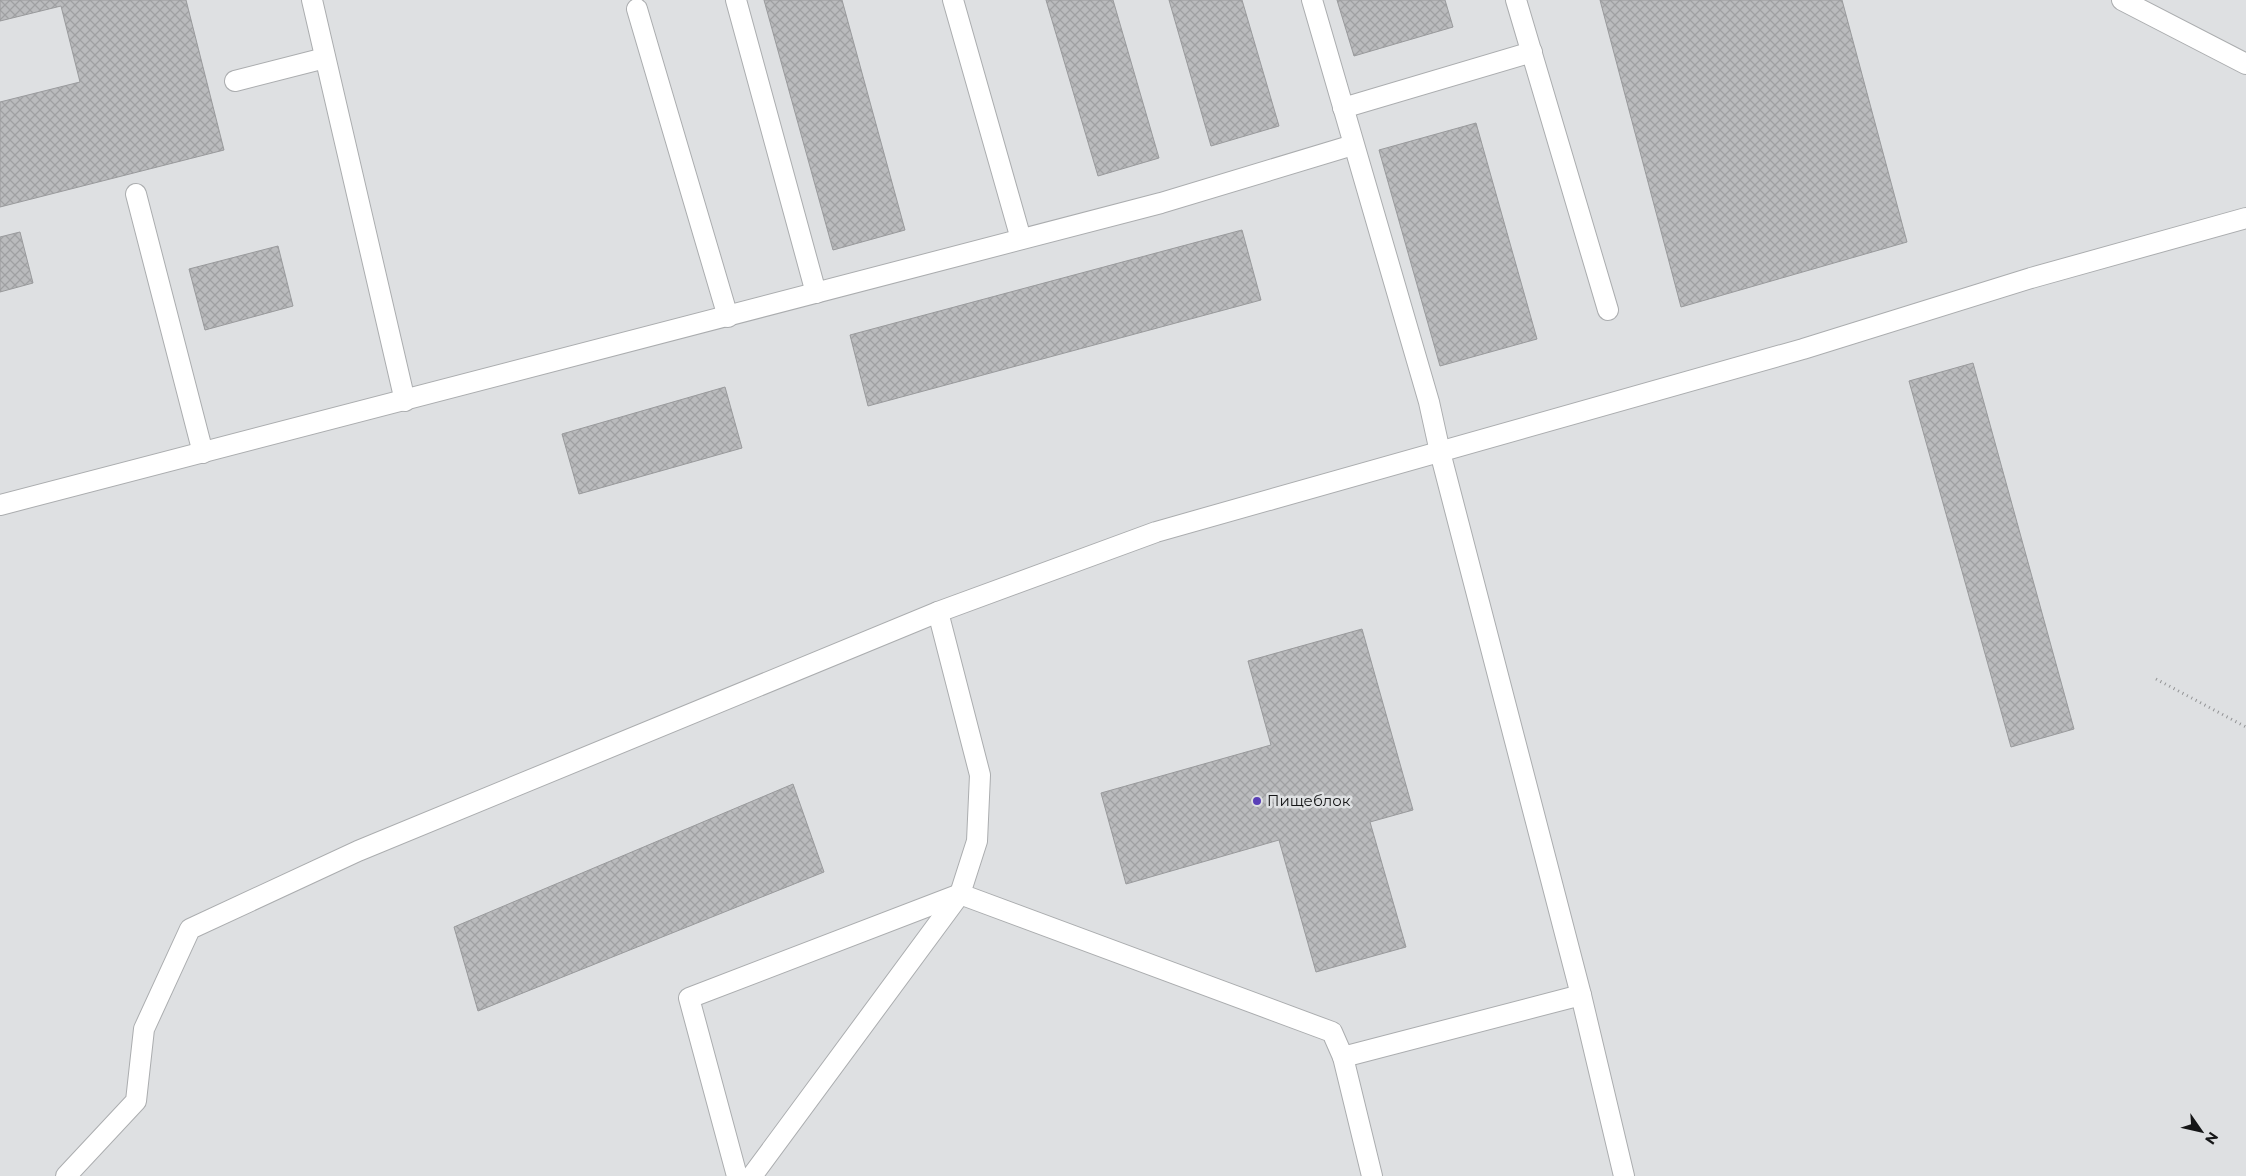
<svg xmlns="http://www.w3.org/2000/svg" width="2246" height="1176" font-family="Montserrat,sans-serif">
<defs>
<pattern id="building-cross-hatch" width="8" height="8" patternUnits="userSpaceOnUse" patternTransform="scale(1.25)"><rect width="8" height="8" fill="#babbbd"/><path d="M0 0l8 8M0 8l8-8" fill="none" stroke="#9fa0a2"/></pattern>
</defs>
<rect width="100%" height="100%" fill="#dee0e2"/>
<g fill="url(#building-cross-hatch)" stroke="#999a9c">
<polygon points="0,0 186,0 224,150 0,207 0,102 80,82 61,6 0,21"/>
<polygon points="764,0 842,0 905,230 833,250"/>
<polygon points="1046,0 1113,0 1159,158 1098,176"/>
<polygon points="1169,0 1242,0 1279,126 1211,146"/>
<polygon points="1337,0 1445,0 1453,27 1354,56"/>
<polygon points="1600,0 1842,0 1907,242 1681,307"/>
<polygon points="1476,123 1537,339 1440,366 1379,150"/>
<polygon points="1242,230 1261,300 868,406 850,335"/>
<polygon points="20,232 33,283 0,292 0,237"/>
<polygon points="278,246 293,306 205,330 189,269"/>
<polygon points="1973,363 2074,729 2011,747 1909,381"/>
<polygon points="725,387 742,448 579,494 562,434"/>
<polygon points="1362,629 1413,810 1370,822 1406,947 1316,972 1279,840 1126,884 1101,793 1271,745 1248,661"/>
<polygon points="793,784 824,872 478,1011 454,927"/>
</g>
<g fill="none" stroke-linecap="round" stroke-linejoin="round">
<defs>
<g id="lane">
<polyline points="312,0 405,401"/>
<polyline points="736,0 816,293"/>
<polyline points="953,0 1021,239"/>
<polyline points="1312,0 1429,402 1440,452 1581,995 1624,1176"/>
<polyline points="1516,0 1608,310"/>
<polyline points="2122,0 2246,64"/>
<polyline points="637,9 728,317"/>
<polyline points="235,81 325,58"/>
<polyline points="1343,108 1532,52"/>
<polyline points="136,194 203,453"/>
<polyline points="0,505 1161,203 1353,145"/>
<polyline points="938,612 980,775 977,841 960,894 1332,1032 1343,1057 1581,995"/>
<polyline points="1343,1057 1372,1176"/>
<polyline points="66,1176 136,1101 144,1029 190,929 358,851 938,612 1156,532 1803,349 2031,278 2246,218"/>
<polyline points="737,1176 689,998 960,894"/>
<polyline points="752,1176 960,894"/>
</g>
</defs>
<use href="#lane" stroke="#abadaf" stroke-width="22"/>
<polyline stroke="#929395" stroke-width="3" stroke-dasharray="1 4" stroke-linecap="butt" points="2156,679 2246,727"/>
<use href="#lane" stroke="#fff" stroke-width="20"/>
</g>
<circle fill="#593fb7" stroke="#dee0e2" stroke-width="2" cx="1257" cy="801" r="5"/>
<g text-anchor="middle" stroke-width="5" stroke-linejoin="round" paint-order="stroke">
<g font-size="15" fill="#151617" stroke="#dee0e2" text-anchor="start">
<text x="1267" y="806">Пищеблок</text>
</g>
</g>
<g transform="translate(2201 1131) rotate(124)" stroke="#dee0e2" stroke-width="4" paint-order="stroke">
<path d="M0-4L9 19L0 12L-9 19Z" fill="#151617"/>
<text y="-8" font-size="14" font-weight="bold" text-anchor="middle" fill="#151617">N</text>
</g>
</svg>
